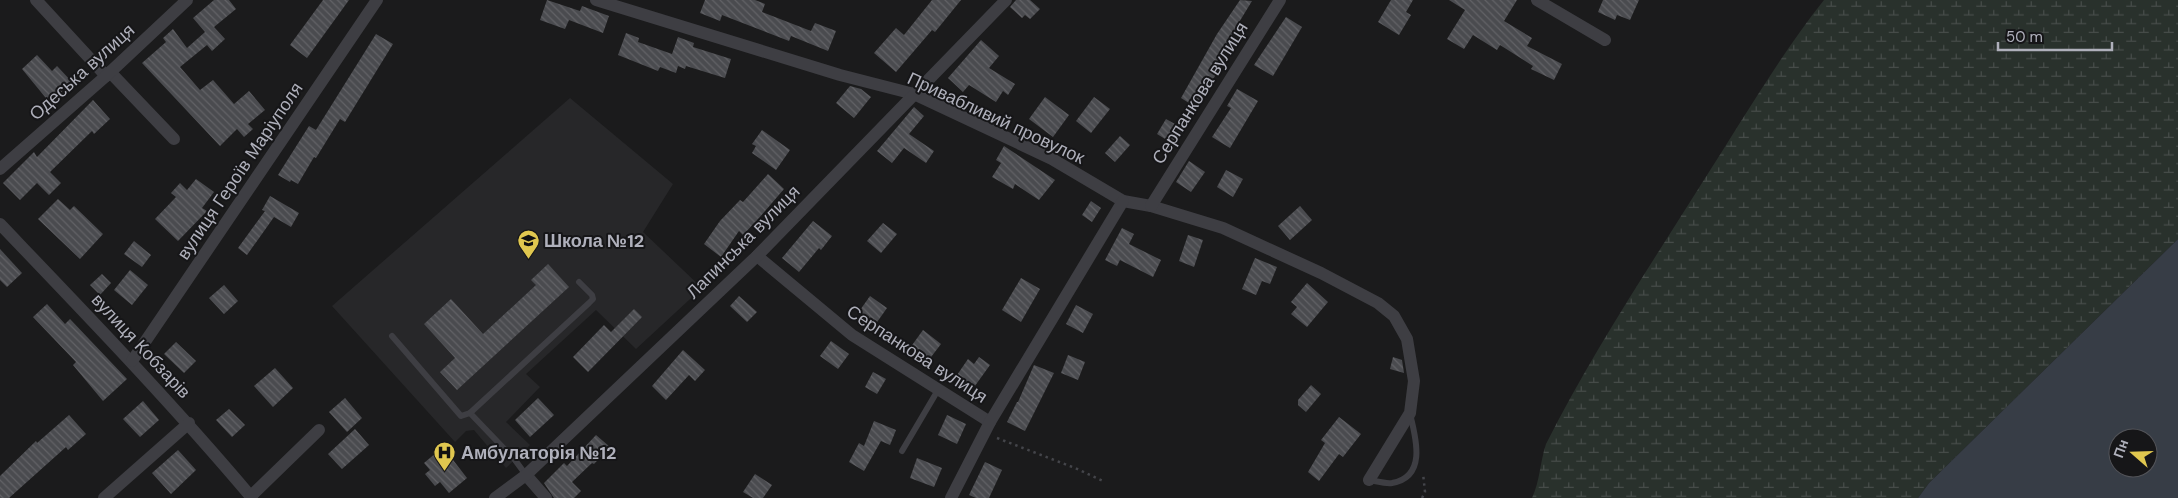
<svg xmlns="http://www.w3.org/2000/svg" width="2178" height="498" font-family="'DM Sans',sans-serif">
<defs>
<pattern id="wetland-marsh" width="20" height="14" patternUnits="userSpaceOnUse" patternTransform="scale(1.25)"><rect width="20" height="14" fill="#29312c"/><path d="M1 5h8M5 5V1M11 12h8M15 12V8" fill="none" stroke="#464c49"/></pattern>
<pattern id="building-back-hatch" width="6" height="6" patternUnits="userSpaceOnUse" patternTransform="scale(1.25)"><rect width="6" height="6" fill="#4a4b4f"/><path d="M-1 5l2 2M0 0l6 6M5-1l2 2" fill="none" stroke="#626266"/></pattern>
</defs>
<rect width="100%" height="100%" fill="#1b1b1c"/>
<polygon fill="#272729" points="570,98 673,184 643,232 702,288 636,349 596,310 526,374 540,387 506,422 530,445 506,468 474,430 466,431 455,442 332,306"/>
<path fill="url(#wetland-marsh)" d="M 1824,0 L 2178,0 L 2178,239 L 1929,483 L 1918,498 L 1532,498 C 1540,481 1540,462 1546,444 C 1592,353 1648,269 1702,183 C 1742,121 1778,58 1824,0 Z"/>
<path fill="#373d46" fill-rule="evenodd" d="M 2178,239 L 2178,498 L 1918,498 L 1929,483 ZM 2118,438 L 2148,438 L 2148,468 L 2118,468 Z"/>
<g fill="url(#building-back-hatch)">
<polygon points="214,0 229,0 236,9 214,27 225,39 212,51 207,45 180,67 200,90 213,80 234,104 249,91 265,110 248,124 253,129 244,137 237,129 220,146 142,63 166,42 163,38 173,29 187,48 205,32 193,18"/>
<polygon points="323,0 349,0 307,58 290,45"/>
<polygon points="547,0 580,11 582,6 609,16 603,33 569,20 565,29 540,20"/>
<polygon points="705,0 755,0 765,4 762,12 811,31 815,23 836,31 828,51 791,36 789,41 722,15 720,21 700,13"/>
<polygon points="932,0 961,0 935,32 932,30 896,72 874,53 896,28 904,35"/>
<polygon points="1016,0 1030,0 1040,9 1030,19 1025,15 1022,18 1010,7"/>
<polygon points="1240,0 1252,1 1238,24 1244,28 1229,51 1197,108 1181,98 1217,34"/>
<polygon points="1391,0 1413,0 1406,12 1411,15 1399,35 1378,22"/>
<polygon points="1449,0 1517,0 1504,21 1532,38 1527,46 1562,64 1554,80 1531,69 1533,66 1500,45 1497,50 1473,35 1464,49 1447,39 1465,10"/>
<polygon points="1603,0 1639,0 1630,20 1617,15 1615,20 1598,12"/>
<polygon points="1286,17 1302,27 1273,76 1254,65"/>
<polygon points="626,33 639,38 638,42 672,54 678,37 694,43 693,47 731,59 725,78 686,66 685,69 678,66 676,73 660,67 658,71 618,55"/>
<polygon points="376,34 393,44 345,122 340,119 316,158 314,157 298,184 291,180 290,182 278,175 309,126 316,130"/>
<polygon points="981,40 999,56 989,68 1015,84 1008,95 1003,91 996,102 969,85 963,92 948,78"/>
<polygon points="37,55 52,71 57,66 72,82 50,103 22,69"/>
<polygon points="850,86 861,89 871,97 854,118 836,103"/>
<polygon points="1237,89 1258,101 1230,148 1212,137 1231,108 1227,106"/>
<polygon points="1045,97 1069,115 1053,137 1029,119"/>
<polygon points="1094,97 1110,109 1091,133 1076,121"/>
<polygon points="93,100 110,119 94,134 92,131 50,172 61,183 49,195 37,183 20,200 3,183 34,152 37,157"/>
<polygon points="914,107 924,116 909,134 934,151 926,163 904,148 892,163 877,151"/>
<polygon points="1166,119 1184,129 1175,145 1157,134"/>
<polygon points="762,130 790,150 776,170 752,153 756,146 752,144"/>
<polygon points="1120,136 1130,145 1115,162 1105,153"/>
<polygon points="1004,146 1055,180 1039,200 1015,184 1013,189 992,177 1001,163 996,160"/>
<polygon points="1189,161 1205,172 1191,192 1176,182"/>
<polygon points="1226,170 1243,179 1233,197 1217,187"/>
<polygon points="768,174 784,189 759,218 743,235 739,231 721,257 704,244 720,221 740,200 743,202"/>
<polygon points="196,179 214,192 202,208 207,211 178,241 155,219 176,197 171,193 180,183 187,190"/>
<polygon points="270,196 299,213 291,227 274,217 247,255 238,248 265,211 262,210"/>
<polygon points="58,199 70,210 74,206 103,234 80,259 38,219"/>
<polygon points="1091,201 1101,208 1092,222 1082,215"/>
<polygon points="1300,206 1312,220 1290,240 1278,226"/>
<polygon points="813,221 832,236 821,250 819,248 799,272 782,258"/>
<polygon points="883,223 897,234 881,253 867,241"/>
<polygon points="1122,228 1134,234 1129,244 1161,260 1153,277 1120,260 1117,266 1105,260"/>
<polygon points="1188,235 1203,240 1194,267 1179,261"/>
<polygon points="134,241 151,255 142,267 124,254"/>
<polygon points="0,249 22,273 7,287 0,280"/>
<polygon points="1255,258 1277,267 1270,284 1262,281 1256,295 1242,289"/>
<polygon points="548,264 569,287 457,390 440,372 455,358 424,324 451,299 483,334 536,285 531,280"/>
<polygon points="130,270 148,285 132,305 114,290"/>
<polygon points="102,274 111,283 100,295 90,285"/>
<polygon points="1021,278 1040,289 1021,322 1002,310"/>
<polygon points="1307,283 1328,302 1307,327 1291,314 1297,307 1291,302"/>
<polygon points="224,285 238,301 224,314 209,298"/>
<polygon points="739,296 757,312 747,322 730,306"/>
<polygon points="870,296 887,308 875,325 858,313"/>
<polygon points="47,304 65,324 70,319 127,379 103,401 73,365 76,362 33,317"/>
<polygon points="1076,305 1093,314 1083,333 1066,324"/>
<polygon points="634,309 642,317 588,372 573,357 604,325 611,332"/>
<polygon points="923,330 941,344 928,361 910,348"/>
<polygon points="831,341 849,354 838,369 820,356"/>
<polygon points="176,342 196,361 184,373 164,354"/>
<polygon points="683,350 705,370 695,381 689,375 666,400 652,386"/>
<polygon points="1068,355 1085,362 1078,380 1061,373"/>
<polygon points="979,357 990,365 972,390 955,378 968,359 974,364"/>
<polygon points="1393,357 1402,360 1404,373 1390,369"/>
<polygon points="1034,365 1054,373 1025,431 1007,422 1017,402 1018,402"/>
<polygon points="275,368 293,388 273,407 254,386"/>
<polygon points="873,372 886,379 877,394 865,387"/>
<polygon points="1311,385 1321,394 1306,412 1298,405 1298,400"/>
<polygon points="345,398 362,418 347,432 329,412"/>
<polygon points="538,398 554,415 530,437 515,420"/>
<polygon points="143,401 159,420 140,437 123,419"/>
<polygon points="229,409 245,425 232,437 216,420"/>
<polygon points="69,415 86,434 68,450 66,447 9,498 0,498 0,476 36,441 37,443"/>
<polygon points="947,415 966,424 957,444 938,435"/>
<polygon points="1339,417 1361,434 1343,457 1339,454 1319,481 1308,472 1325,443 1321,440"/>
<polygon points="874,421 896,430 890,445 881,441 864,471 849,462 859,443 864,446"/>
<polygon points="355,429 369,445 342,469 328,454"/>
<polygon points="596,435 610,447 594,464 592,463 572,482 581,491 574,498 554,498 544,483 564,463 567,466"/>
<polygon points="443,447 467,478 449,493 440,482 435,486 425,474 430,470 424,463"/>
<polygon points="178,450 196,470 171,494 152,473"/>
<polygon points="917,458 942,468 934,487 910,478"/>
<polygon points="985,462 1002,470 989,498 976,498 969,495"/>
<polygon points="755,474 772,485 763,498 753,498 743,492"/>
</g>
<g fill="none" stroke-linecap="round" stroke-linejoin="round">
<g stroke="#44454a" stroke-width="2.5" stroke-dasharray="2.5 4" stroke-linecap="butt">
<polyline points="997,438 1075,468 1103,481"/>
<polyline points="1422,498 1425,492 1423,473"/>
</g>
<g stroke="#3e3e43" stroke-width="6">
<polyline points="392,336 461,416 470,413 515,460 526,475"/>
<polyline points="470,413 589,303 593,299 592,295 579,282"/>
<polyline points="902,451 938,390"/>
<path d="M 1369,480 C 1376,481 1385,484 1392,483 C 1427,477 1416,438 1410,414"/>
</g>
<g stroke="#3e3e43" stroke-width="12">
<polyline points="36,0 106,76"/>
<polyline points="596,0 840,75 914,94 1052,159 1123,201 1151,206 1223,228 1321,273 1378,303 1394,316 1407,339 1414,381 1410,413 1369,480"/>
<polyline points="1537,0 1605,40"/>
<polyline points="110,72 174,139"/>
<polyline points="0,169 106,76 187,0"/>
<polyline points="1151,206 1280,0"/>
<path d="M 0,224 C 86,314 172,403 252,498"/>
<polyline points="757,256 852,335 990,422"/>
<polyline points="132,361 377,0"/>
<polyline points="526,475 546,498"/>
<polyline points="251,496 319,430"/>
<polyline points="104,498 189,423"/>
<polyline points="495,498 526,475 757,256 1006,0"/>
<polyline points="951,498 990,422 1123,201"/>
</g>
</g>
<defs>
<symbol id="school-pin" viewBox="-11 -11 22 30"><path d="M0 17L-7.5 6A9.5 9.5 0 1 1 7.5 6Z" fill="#e0c74f" stroke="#161618"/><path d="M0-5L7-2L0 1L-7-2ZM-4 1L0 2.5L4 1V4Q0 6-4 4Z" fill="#111"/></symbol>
<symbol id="hospital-pin" viewBox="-11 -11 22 30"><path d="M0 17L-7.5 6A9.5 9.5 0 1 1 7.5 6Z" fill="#e0c74f" stroke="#161618"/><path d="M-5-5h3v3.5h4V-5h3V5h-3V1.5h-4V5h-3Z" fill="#111"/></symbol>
</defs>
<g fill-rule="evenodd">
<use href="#school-pin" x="516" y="228" width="25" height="34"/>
<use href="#hospital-pin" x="432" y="440" width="25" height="34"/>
</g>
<g text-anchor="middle" stroke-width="4" stroke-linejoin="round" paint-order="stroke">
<g font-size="18" fill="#afb0bb" stroke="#161618">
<text transform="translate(82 72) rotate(-42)" y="6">Одеська вулиця</text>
<text transform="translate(1200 93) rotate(-58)" y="6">Серпанкова вулиця</text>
<text transform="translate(996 118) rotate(25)" y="6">Привабливий провулок</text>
<text transform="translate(240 171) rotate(-56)" y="6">вулиця Героїв Маріуполя</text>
<text transform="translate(743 242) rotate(-45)" y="6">Лапинська вулиця</text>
<text transform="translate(141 346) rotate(47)" y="6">вулиця Кобзарів</text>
<text transform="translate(917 354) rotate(33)" y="6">Серпанкова вулиця</text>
</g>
<g font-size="18" font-weight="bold" fill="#afb0bb" stroke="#161618" text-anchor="start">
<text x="544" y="247">Школа №12</text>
<text x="461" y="459">Амбулаторія №12</text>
</g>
</g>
<g transform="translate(2133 453) rotate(290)"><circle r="24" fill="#161618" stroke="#535459"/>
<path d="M0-4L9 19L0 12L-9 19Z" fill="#e0c74f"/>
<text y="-8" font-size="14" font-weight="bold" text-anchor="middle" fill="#afb0bb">Пн</text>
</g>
<path d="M1998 42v8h114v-8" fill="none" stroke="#afb0bb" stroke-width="2.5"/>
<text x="2006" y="42" font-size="15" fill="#afb0bb" stroke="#161618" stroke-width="4" paint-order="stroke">50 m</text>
</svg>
